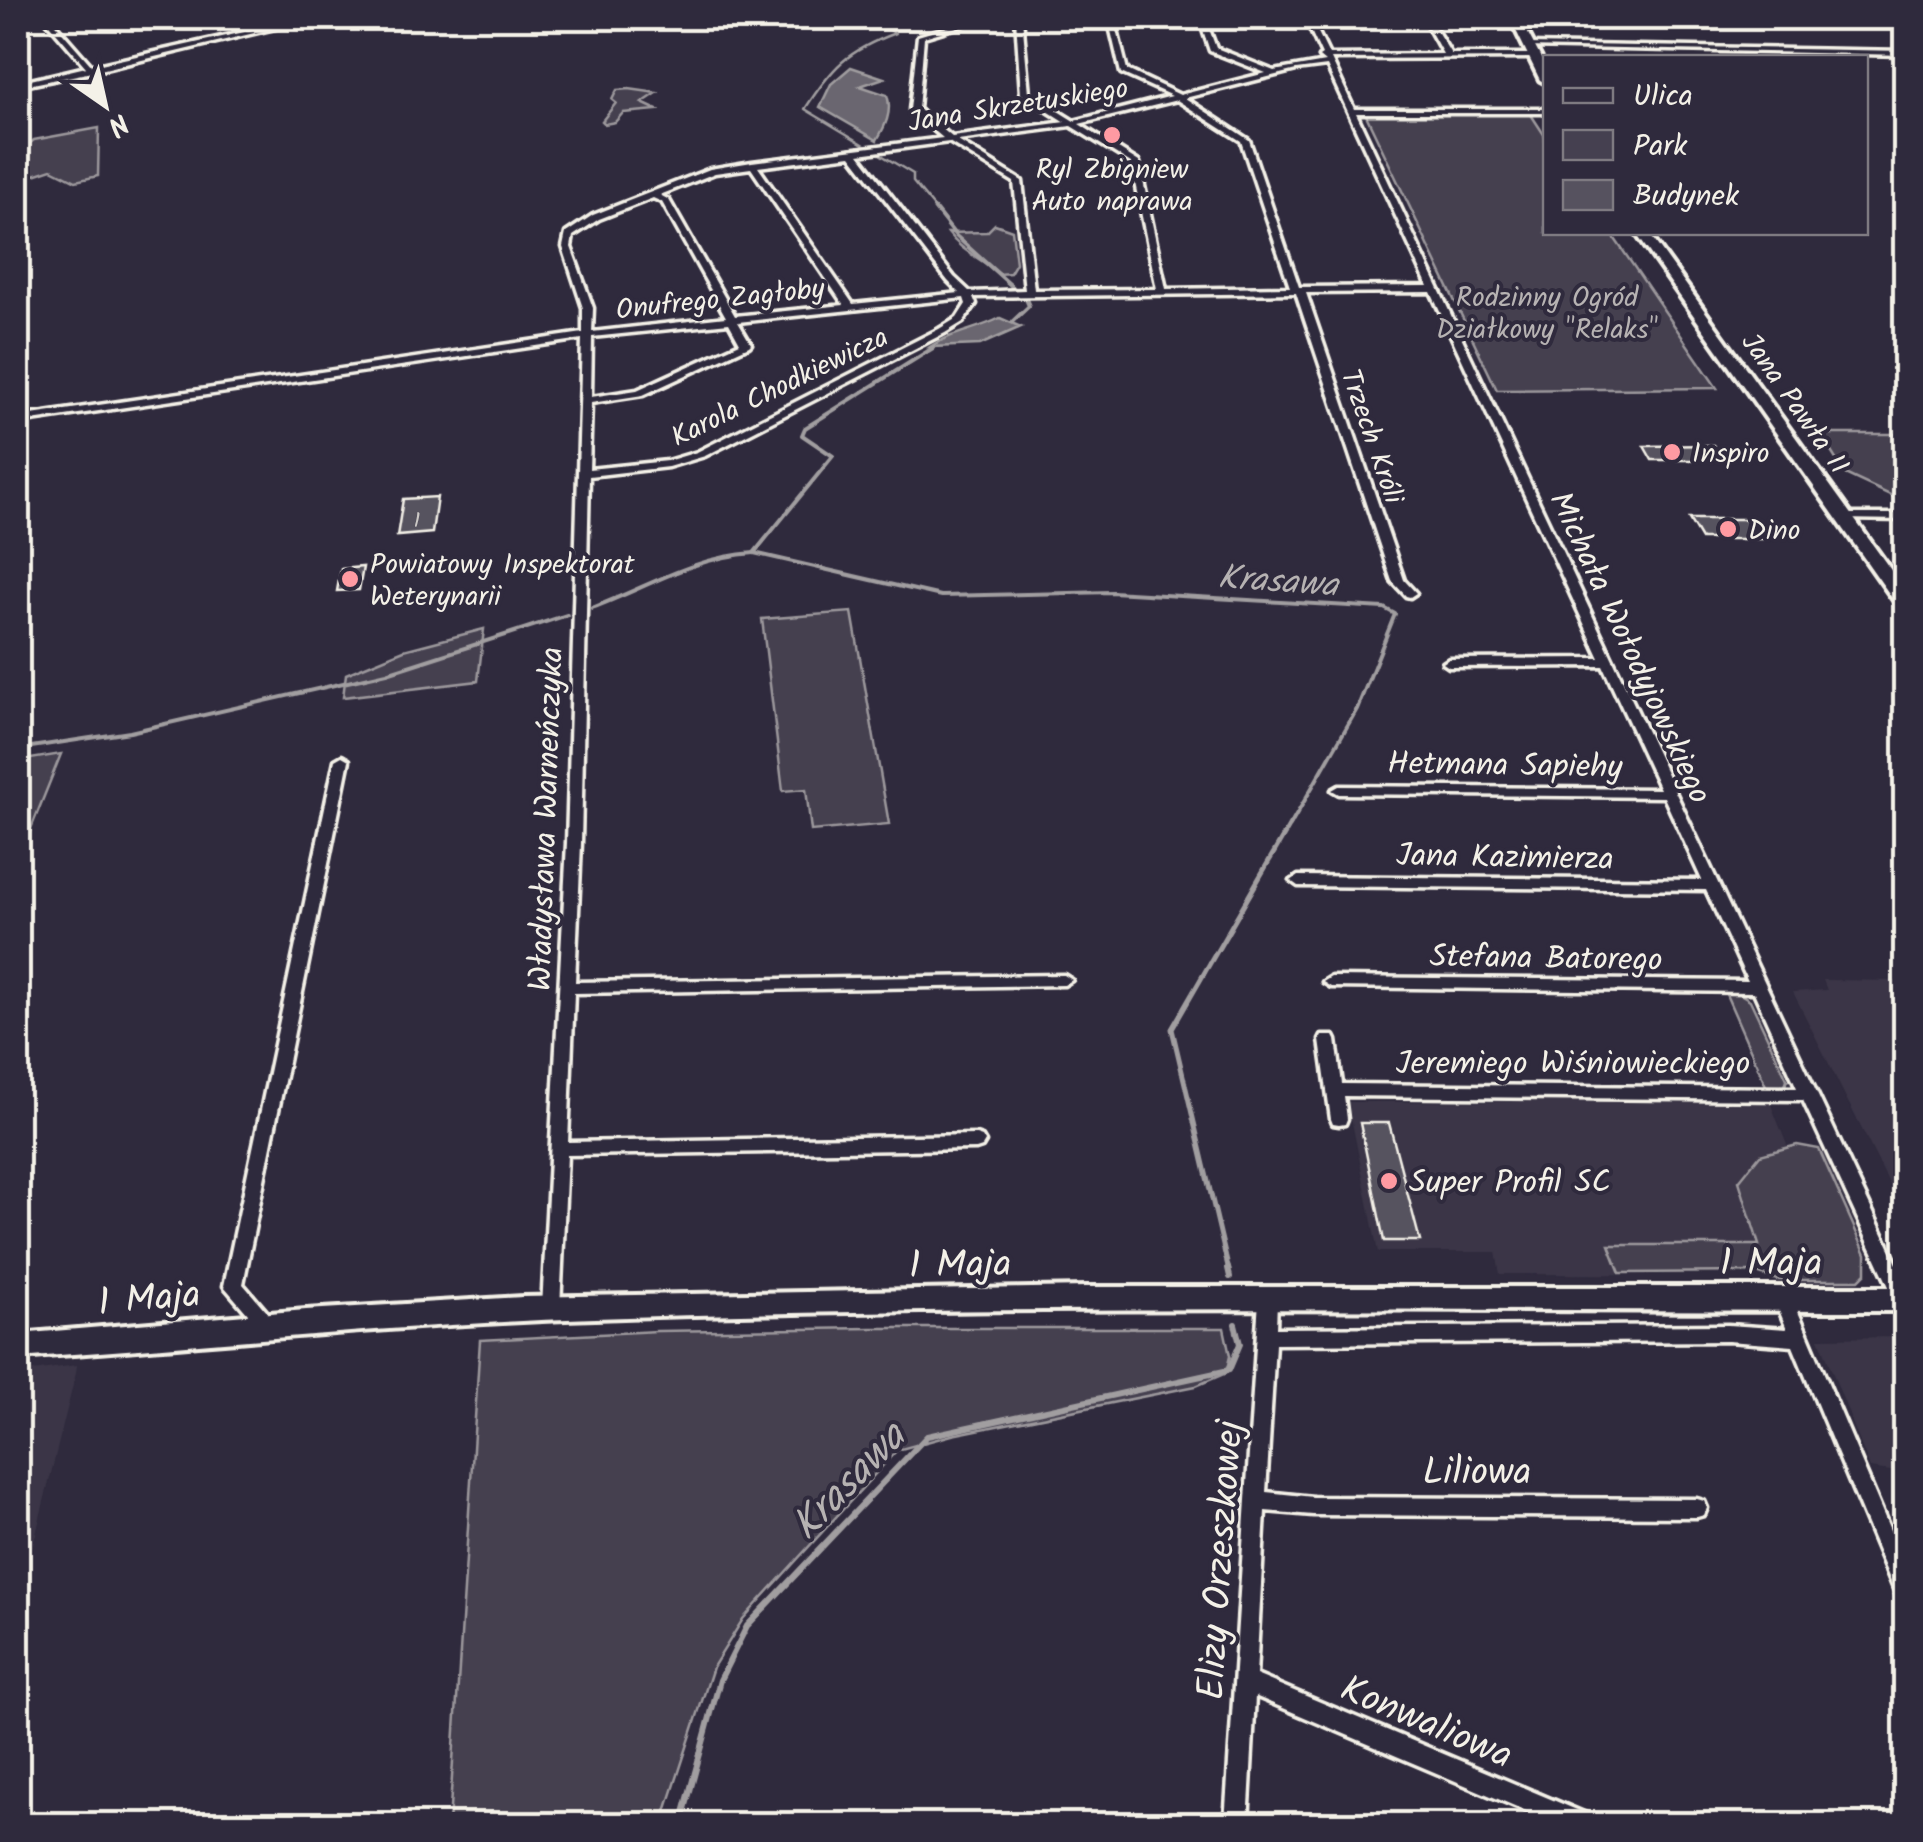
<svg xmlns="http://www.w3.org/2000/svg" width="1923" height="1842" font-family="Kalam,sans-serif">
<rect width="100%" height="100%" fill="#2f2a3d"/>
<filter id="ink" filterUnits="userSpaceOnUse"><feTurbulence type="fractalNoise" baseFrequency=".01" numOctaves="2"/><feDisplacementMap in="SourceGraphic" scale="20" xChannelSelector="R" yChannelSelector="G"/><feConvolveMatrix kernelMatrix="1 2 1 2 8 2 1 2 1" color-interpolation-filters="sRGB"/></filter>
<g filter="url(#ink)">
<g fill="#3b3647">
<polygon points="1823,980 1905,981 1905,1215 1793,992 1827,990"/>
<polygon points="1769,1100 1839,1275 1500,1274 1496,1252 1378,1252 1348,1102"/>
<polygon points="1905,1337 1905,1473 1870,1468 1819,1338"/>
<polygon points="77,1365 76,1373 18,1606 18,1373"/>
</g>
<g fill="#454050" stroke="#9c989c" stroke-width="2.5">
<polygon points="629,89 657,93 642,103 657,110 623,113 615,122 605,124 602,121 616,103 612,100 617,90"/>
<polygon points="1365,113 1530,113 1545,136 1546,232 1611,233 1717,388 1497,390"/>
<polygon points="99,128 98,176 76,181 52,169 22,179 20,151 34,140"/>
<path d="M 995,224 L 1012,230 L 1016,263 L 1010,273 L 999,274 C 981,258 962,252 948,233 L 987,232 Z"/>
<polygon points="1820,434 1905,434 1905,502 1845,474"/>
<polygon points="852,612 889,824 811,831 806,789 783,791 762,619"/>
<polygon points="484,629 478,681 343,697 346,674 404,650"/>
<polygon points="61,754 18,861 18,761"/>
<polygon points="1725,992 1737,992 1750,1000 1787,1079 1785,1086 1767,1088"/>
<polygon points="1797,1145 1819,1149 1866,1254 1866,1273 1859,1280 1777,1280 1754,1272 1620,1273 1609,1245 1759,1245 1739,1181 1760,1155"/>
<polygon points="872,1328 1224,1328 1230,1356 1226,1373 1196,1386 952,1435 897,1450 743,1619 713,1667 662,1824 449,1824 480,1340 657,1331"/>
</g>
<g fill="#6a6670" stroke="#a19ea0" stroke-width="2.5">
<path d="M 851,67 L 884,78 L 860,86 L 887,95 C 893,113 884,128 877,140 L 820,107 L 831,84 Z"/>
<path d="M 1000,318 L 1021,327 L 980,345 L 930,347 C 952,332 977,330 1000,318 Z"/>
</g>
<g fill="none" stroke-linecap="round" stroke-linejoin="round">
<path stroke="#a19ea0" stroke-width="2.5" d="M 879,18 L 877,23 L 895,33 C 847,51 832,67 805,109 L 913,174 L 913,182 L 936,210"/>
<g stroke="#a19ea0" stroke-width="4">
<polyline points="934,208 956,236 1026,299 1029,306 1013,321"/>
<polyline points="933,348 805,428 802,435 833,456 754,553 941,596 1112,592 1384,608 1395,614 1357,709 1290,826"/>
<path d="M 592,608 C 648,587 693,557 754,553"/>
<polyline points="18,749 130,732 387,673 567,615"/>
</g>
<polyline stroke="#a19ea0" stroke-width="5" points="1229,1271 1172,1029 1291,823"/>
<g stroke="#a19ea0" stroke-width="6">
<polyline points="1228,1268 1230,1277"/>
<polyline points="681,1824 720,1680 747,1626 927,1436 1229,1370 1240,1344 1235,1324"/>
</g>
</g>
<g fill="#56525f" stroke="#f4f1e8" stroke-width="2.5">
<polygon points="1713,445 1723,460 1652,460 1644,446"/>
<polygon points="437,497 432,533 397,536 403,499"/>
<polygon points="1689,519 1755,519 1768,539 1701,539"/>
<polygon points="363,567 359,590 337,591 341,569"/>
<polygon points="1360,1123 1389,1123 1420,1241 1384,1241"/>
</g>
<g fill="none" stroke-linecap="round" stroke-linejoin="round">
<defs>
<g id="minor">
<polygon points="44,18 50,18 92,66 307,18 317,18 92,72 18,87 18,83 86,67"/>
<path d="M 978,18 L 987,18 L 924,37 L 918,109 L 952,137 L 1065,122 L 1021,94 L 1016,18 L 1022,18 L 1029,93 L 1074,121 L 1172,96 L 1121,73 L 1108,18 L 1114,18 L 1127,70 L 1180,95 L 1266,73 L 1210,51 L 1199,18 L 1205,18 L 1216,48 L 1274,71 L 1325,62 L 1319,57 L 1322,55 L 1305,18 L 1311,18 L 1329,55 L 1443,54 L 1423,18 L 1429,18 L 1451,54 L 1537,54 L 1534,58 L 1331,59 L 1354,109 L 1546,109 L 1546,113 L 1356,113 L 1906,1283 L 1906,1306 L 1897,1304 L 1803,1100 L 1344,1096 L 1347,1119 L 1345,1124 L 1339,1125 L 1333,1124 L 1331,1119 L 1320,1040 L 1322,1036 L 1334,1036 L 1336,1040 L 1342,1084 L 1797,1088 L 1754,992 L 1331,987 L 1323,982 L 1331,977 L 1748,981 L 1706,890 L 1298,886 L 1291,881 L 1298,876 L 1702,880 L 1664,797 L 1339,794 L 1332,790 L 1339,786 L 1660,789 L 1603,666 L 1449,667 L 1443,663 L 1449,659 L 1600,658 L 1431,292 L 1306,293 L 1404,580 L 1416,593 L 1410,597 L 1406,596 L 1392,581 L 1296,293 L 973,297 L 976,304 L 963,322 L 945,333 L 705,456 L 668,467 L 589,476 L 581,843 L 575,982 L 1064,975 L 1072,980 L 1064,985 L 574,993 L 568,1142 L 976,1135 L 982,1137 L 985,1142 L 982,1147 L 976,1149 L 567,1155 L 560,1308 L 558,1314 L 551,1316 L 544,1314 L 542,1308 L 567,843 L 582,339 L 18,423 L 18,417 L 583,333 L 583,308 L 563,247 L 566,233 L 593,215 L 710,169 L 752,162 L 943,138 L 910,110 L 918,36 ZM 1327,66 L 1428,286 L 1299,287 L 1249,140 L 1185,98 L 1296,70 ZM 1177,100 L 1241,141 L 1290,287 L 1166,289 L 1139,162 L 1079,124 ZM 1071,126 L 1131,163 L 1157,289 L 1034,290 L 1022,181 L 958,141 ZM 949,142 L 1014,182 L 1025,290 L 970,292 L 954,277 L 859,154 ZM 851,155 L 948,281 L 960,293 L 853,304 L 758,167 ZM 751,168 L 844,305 L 735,316 L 669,200 L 660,195 L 715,173 ZM 653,198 L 662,202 L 726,317 L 592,332 L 593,308 L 571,247 L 573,236 L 599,219 ZM 964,298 L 966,304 L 957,318 L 939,329 L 697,452 L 667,461 L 589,469 L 591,403 L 643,395 L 749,346 L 751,344 L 738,322 ZM 729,323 L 740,343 L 637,390 L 591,397 L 592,337 Z"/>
<polygon points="1528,44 1906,51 1906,55 1526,47"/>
<polygon points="1843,514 1906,514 1906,520 1839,519 1839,515"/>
<polygon points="342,756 349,760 243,1284 267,1312 263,1332 256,1334 249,1332 247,1326 248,1314 224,1286 335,760"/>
<polygon points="1268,1292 1275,1295 1277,1300 1276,1328 1728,1325 1787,1329 1775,1300 1777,1295 1784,1292 1791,1295 1906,1568 1906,1604 1899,1601 1793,1346 1728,1341 1275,1344 1266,1492 1313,1497 1697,1499 1704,1501 1707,1508 1704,1515 1697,1517 1313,1515 1265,1511 1256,1675 1591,1816 1595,1824 1557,1824 1255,1696 1248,1824 1225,1824 1259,1300 1261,1295"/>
</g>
<g id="secondary">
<polygon points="1510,18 1520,18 1546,68 1546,83 1540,80"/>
<polygon points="1635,232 1648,232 1906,591 1906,610 1900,609"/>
<path d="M 1087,1287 L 1906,1287 L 1906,1311 C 1469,1311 1032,1304 595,1318 C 402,1324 210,1345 18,1358 L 18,1334 L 306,1310 L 523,1297 Z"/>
</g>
</defs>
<use href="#minor" stroke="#f4f1e8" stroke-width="7"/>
<use href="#secondary" stroke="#f4f1e8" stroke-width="8"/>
<use href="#minor" fill="#2f2a3d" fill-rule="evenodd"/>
<use href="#secondary" fill="#2f2a3d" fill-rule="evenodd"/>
</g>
</g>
<g fill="#ff9aa2" stroke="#2f2a3d" stroke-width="4">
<circle cx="1112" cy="135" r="10"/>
<circle cx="1672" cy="452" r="10"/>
<circle cx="1728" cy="529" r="10"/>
<circle cx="350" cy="579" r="10"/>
<circle cx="1389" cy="1181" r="10"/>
</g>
<g text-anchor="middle" stroke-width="8" stroke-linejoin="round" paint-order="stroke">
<g font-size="22" fill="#ccc9c6">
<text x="417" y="527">1</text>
</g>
<g font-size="28" fill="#f4f1e8" stroke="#2f2a3d">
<text transform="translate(1018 104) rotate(-9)" y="10">Jana Skrzetuskiego</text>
<text transform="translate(720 298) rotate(-6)" y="10">Onufrego Zagłoby</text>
<text transform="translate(779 386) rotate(-26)" y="10">Karola Chodkiewicza</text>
<text transform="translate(1796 403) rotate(55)" y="10">Jana Pawła II</text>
<text transform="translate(1373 436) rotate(71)" y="10">Trzech Króli</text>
</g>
<g font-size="28" fill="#f4f1e8" stroke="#2f2a3d" text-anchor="start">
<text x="1112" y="178" text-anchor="middle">Ryl Zbigniew<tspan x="1112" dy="32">Auto naprawa</tspan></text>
<text x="1692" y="462">Inspiro</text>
<text x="1748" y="539">Dino</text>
<text x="370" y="573">Powiatowy Inspektorat<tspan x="370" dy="32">Weterynarii</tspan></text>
</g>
<g font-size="28" fill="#b7b3b3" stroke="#2f2a3d">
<text x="1547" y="306">Rodzinny Ogród<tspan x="1547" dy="32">Działkowy "Relaks"</tspan></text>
</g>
<g font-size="32" fill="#f4f1e8" stroke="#2f2a3d">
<text transform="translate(1631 647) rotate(65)" y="11">Michała Wołodyjowskiego</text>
<text transform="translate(1505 764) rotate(1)" y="11">Hetmana Sapiehy</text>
<text transform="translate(545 819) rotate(-88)" y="11">Władysława Warneńczyka</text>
<text transform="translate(1505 856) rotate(1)" y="11">Jana Kazimierza</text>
<text transform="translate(1546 957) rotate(1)" y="11">Stefana Batorego</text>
<text x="1573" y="1073">Jeremiego Wiśniowieckiego</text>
</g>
<g font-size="32" fill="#f4f1e8" stroke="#2f2a3d" text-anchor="start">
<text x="1409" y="1192">Super Profil SC</text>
</g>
<g font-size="35" font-style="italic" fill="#b6b2b2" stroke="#2f2a3d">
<text transform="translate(1278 580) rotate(4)" y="12">Krasawa</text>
</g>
<g font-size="38" fill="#f4f1e8" stroke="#2f2a3d">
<text x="1771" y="1275">1 Maja</text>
<text transform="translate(960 1263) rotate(-1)" y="13">1 Maja</text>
<text transform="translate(149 1297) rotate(-5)" y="13">1 Maja</text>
<text x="1477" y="1484">Liliowa</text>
<text transform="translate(1219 1560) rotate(-86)" y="13">Elizy Orzeszkowej</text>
<text transform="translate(1427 1721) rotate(23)" y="13">Konwaliowa</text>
</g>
<g font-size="42" font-style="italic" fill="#b6b2b2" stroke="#2f2a3d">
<text transform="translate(847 1480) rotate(-46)" y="15">Krasawa</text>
</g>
</g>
<rect width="1923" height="1842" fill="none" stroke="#2f2a3d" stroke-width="60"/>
<rect x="30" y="30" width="1863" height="1782" fill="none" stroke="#f4f1e8" stroke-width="4" filter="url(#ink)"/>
<rect x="1543" y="55" width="325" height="180" fill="#2f2a3d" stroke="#7e7a81" stroke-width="2.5"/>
<rect x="1563" y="88" width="50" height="15" fill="#2f2a3d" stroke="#7e7a81" stroke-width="2.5"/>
<text x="1633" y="105" font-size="30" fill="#f4f1e8">Ulica</text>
<rect x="1563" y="130" width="50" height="30" fill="#454050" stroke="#7e7a81" stroke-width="2.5"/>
<text x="1633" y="155" font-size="30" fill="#f4f1e8">Park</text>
<rect x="1563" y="180" width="50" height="30" fill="#56525f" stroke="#7e7a81" stroke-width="2.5"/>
<text x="1633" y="205" font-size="30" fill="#f4f1e8">Budynek</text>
<g transform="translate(105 105) rotate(146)" stroke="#2f2a3d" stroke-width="8" paint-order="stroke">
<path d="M0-8L18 38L0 25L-18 38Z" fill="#f4f1e8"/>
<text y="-15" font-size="28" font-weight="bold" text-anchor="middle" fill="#f4f1e8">N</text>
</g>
</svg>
